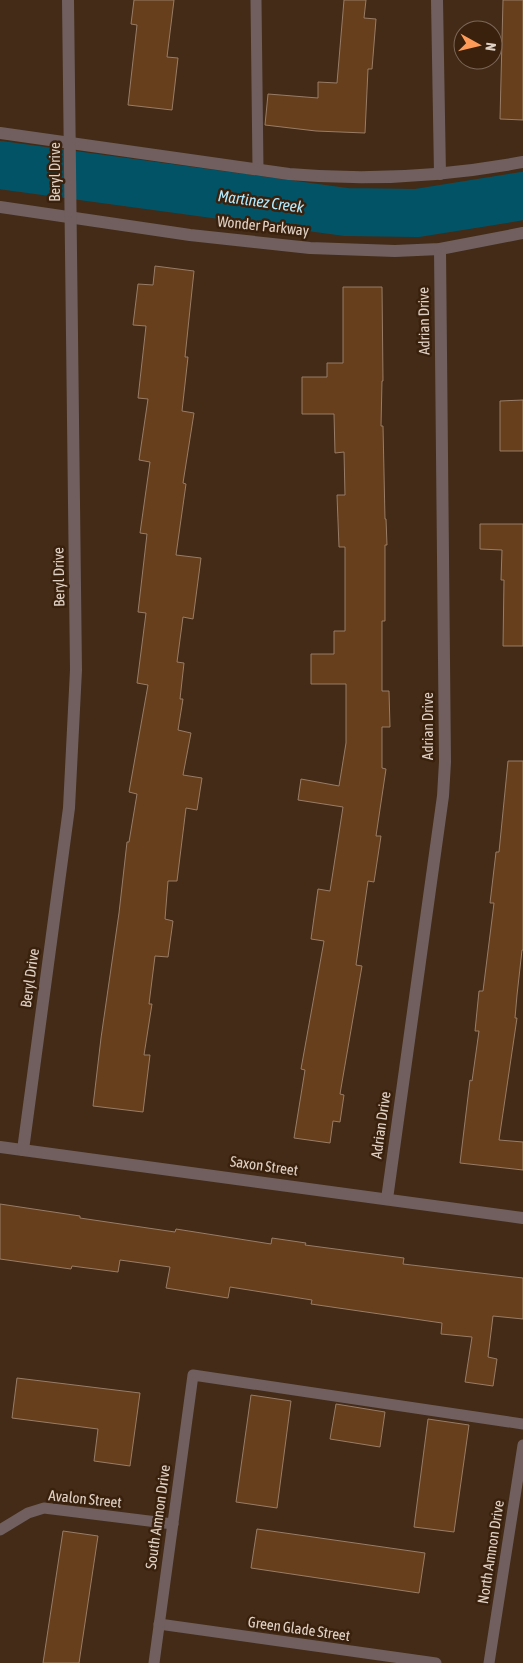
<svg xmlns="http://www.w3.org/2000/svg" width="523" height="1663" font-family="'Asap Condensed',sans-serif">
<rect width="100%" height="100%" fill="#432b17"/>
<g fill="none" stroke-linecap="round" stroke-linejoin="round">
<polyline stroke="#035367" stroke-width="48" points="0,165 346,212 417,213 523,196"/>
</g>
<g fill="#673f1c" stroke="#987c66">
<polygon points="134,0 174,0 167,57 178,58 172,110 128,105 137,25 131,24"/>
<polygon points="344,0 366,0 364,18 376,19 372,69 368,69 365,133 316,131 265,125 268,94 318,98 318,82 337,83"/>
<polygon points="503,0 523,0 523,120 500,119"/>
<polygon points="155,266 194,271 185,357 188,357 182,411 194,413 183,483 186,484 176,555 201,558 193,619 183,617 177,662 184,663 180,699 183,699 178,730 191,733 183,775 202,778 197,810 186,808 177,881 168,881 165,919 173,921 168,957 155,956 149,1004 152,1004 144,1055 150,1055 143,1112 93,1106 101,1038 119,913 127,842 129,842 137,794 129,792 148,685 137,683 146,613 138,612 147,534 140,533 150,462 139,460 148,399 138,398 146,326 133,325 138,284 153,285"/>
<polygon points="343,287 382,287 383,381 382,381 381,426 383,426 385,519 386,519 387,545 385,545 385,621 382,621 382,691 389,691 390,727 382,727 382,768 386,769 376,836 381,836 374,882 368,881 356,965 362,966 340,1094 344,1095 340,1122 333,1121 330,1143 294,1138 305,1070 301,1069 324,941 311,939 318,889 330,891 343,807 298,800 301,779 339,786 346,743 346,684 311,684 311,654 334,654 334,631 345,631 345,547 339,547 337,495 345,495 344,452 335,453 334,414 302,414 302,377 327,377 327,363 343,363"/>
<polygon points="523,400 523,451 500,451 500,401"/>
<polygon points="480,524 523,524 523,646 503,646 504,580 501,580 502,550 480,549"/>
<polygon points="508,761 523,761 523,950 522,950 517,995 515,1018 517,1018 499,1140 523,1142 523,1170 460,1163 470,1080 472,1081 479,1031 475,1031 479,991 483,991 494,903 490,903 496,852 499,852"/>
<polygon points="0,1204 80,1216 80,1218 175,1232 176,1229 271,1244 272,1238 306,1243 305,1245 404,1258 403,1264 523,1278 523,1319 493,1316 488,1357 497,1359 493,1386 465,1382 472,1337 441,1334 442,1323 311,1304 312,1300 230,1287 228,1298 166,1288 170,1267 120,1260 118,1272 72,1266 71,1269 0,1259"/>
<polygon points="17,1378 140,1393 130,1466 94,1461 98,1429 12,1418"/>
<polygon points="251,1395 291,1401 277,1508 236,1502"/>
<polygon points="336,1404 385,1412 380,1447 330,1439"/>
<polygon points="428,1419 469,1425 454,1532 414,1527"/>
<polygon points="257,1529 425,1553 419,1593 251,1568"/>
<polygon points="63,1531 98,1536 79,1663 43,1663"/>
</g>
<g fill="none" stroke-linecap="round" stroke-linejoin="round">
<g stroke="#705f5e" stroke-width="11">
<polyline points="256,0 258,169"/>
<polyline points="0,1530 28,1513 44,1508 173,1524"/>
<polyline points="159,1624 436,1663"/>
<polyline points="154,1663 193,1375 523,1424"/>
<polyline points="489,1663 523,1445"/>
</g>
<g stroke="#705f5e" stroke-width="12">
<polyline points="437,0 440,174"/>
<path d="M 0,133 L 289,174 C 366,181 447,176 523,162"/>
<polyline points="0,207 190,235 310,248 395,251 440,249 523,233"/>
<polyline points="0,1147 523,1218"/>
<polyline points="23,1150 69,808 76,670 68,0"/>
<polyline points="387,1199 443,796 445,762 440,249"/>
</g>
</g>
<g text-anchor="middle" stroke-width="5" stroke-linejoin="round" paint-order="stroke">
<g font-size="15" fill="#e0d1c5" stroke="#39210d">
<text transform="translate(55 172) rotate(-90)" y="5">Beryl Drive</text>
<text transform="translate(263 226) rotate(6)" y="5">Wonder Parkway</text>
<text transform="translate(424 321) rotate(-91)" y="5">Adrian Drive</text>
<text transform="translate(59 577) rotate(-91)" y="5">Beryl Drive</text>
<text transform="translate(428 726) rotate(-90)" y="5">Adrian Drive</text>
<text transform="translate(30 978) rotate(-82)" y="5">Beryl Drive</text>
<text transform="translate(381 1125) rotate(-82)" y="5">Adrian Drive</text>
<text transform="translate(264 1166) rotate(8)" y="5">Saxon Street</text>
<text transform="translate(85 1499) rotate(6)" y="5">Avalon Street</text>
<text transform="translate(158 1517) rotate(-82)" y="5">South Amnon Drive</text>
<text transform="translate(491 1552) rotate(-81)" y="5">North Amnon Drive</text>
<text transform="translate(299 1629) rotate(8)" y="5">Green Glade Street</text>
</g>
<g font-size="16" font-style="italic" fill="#b4ebff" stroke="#39210d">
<text transform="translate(261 201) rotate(8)" y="6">Martinez Creek</text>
</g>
</g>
<g transform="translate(478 45) rotate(98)"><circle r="24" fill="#39210d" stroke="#7c6757"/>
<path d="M0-4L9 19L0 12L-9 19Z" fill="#fe9b59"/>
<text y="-8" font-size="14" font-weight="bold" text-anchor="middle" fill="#e0d1c5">N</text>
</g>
</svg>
